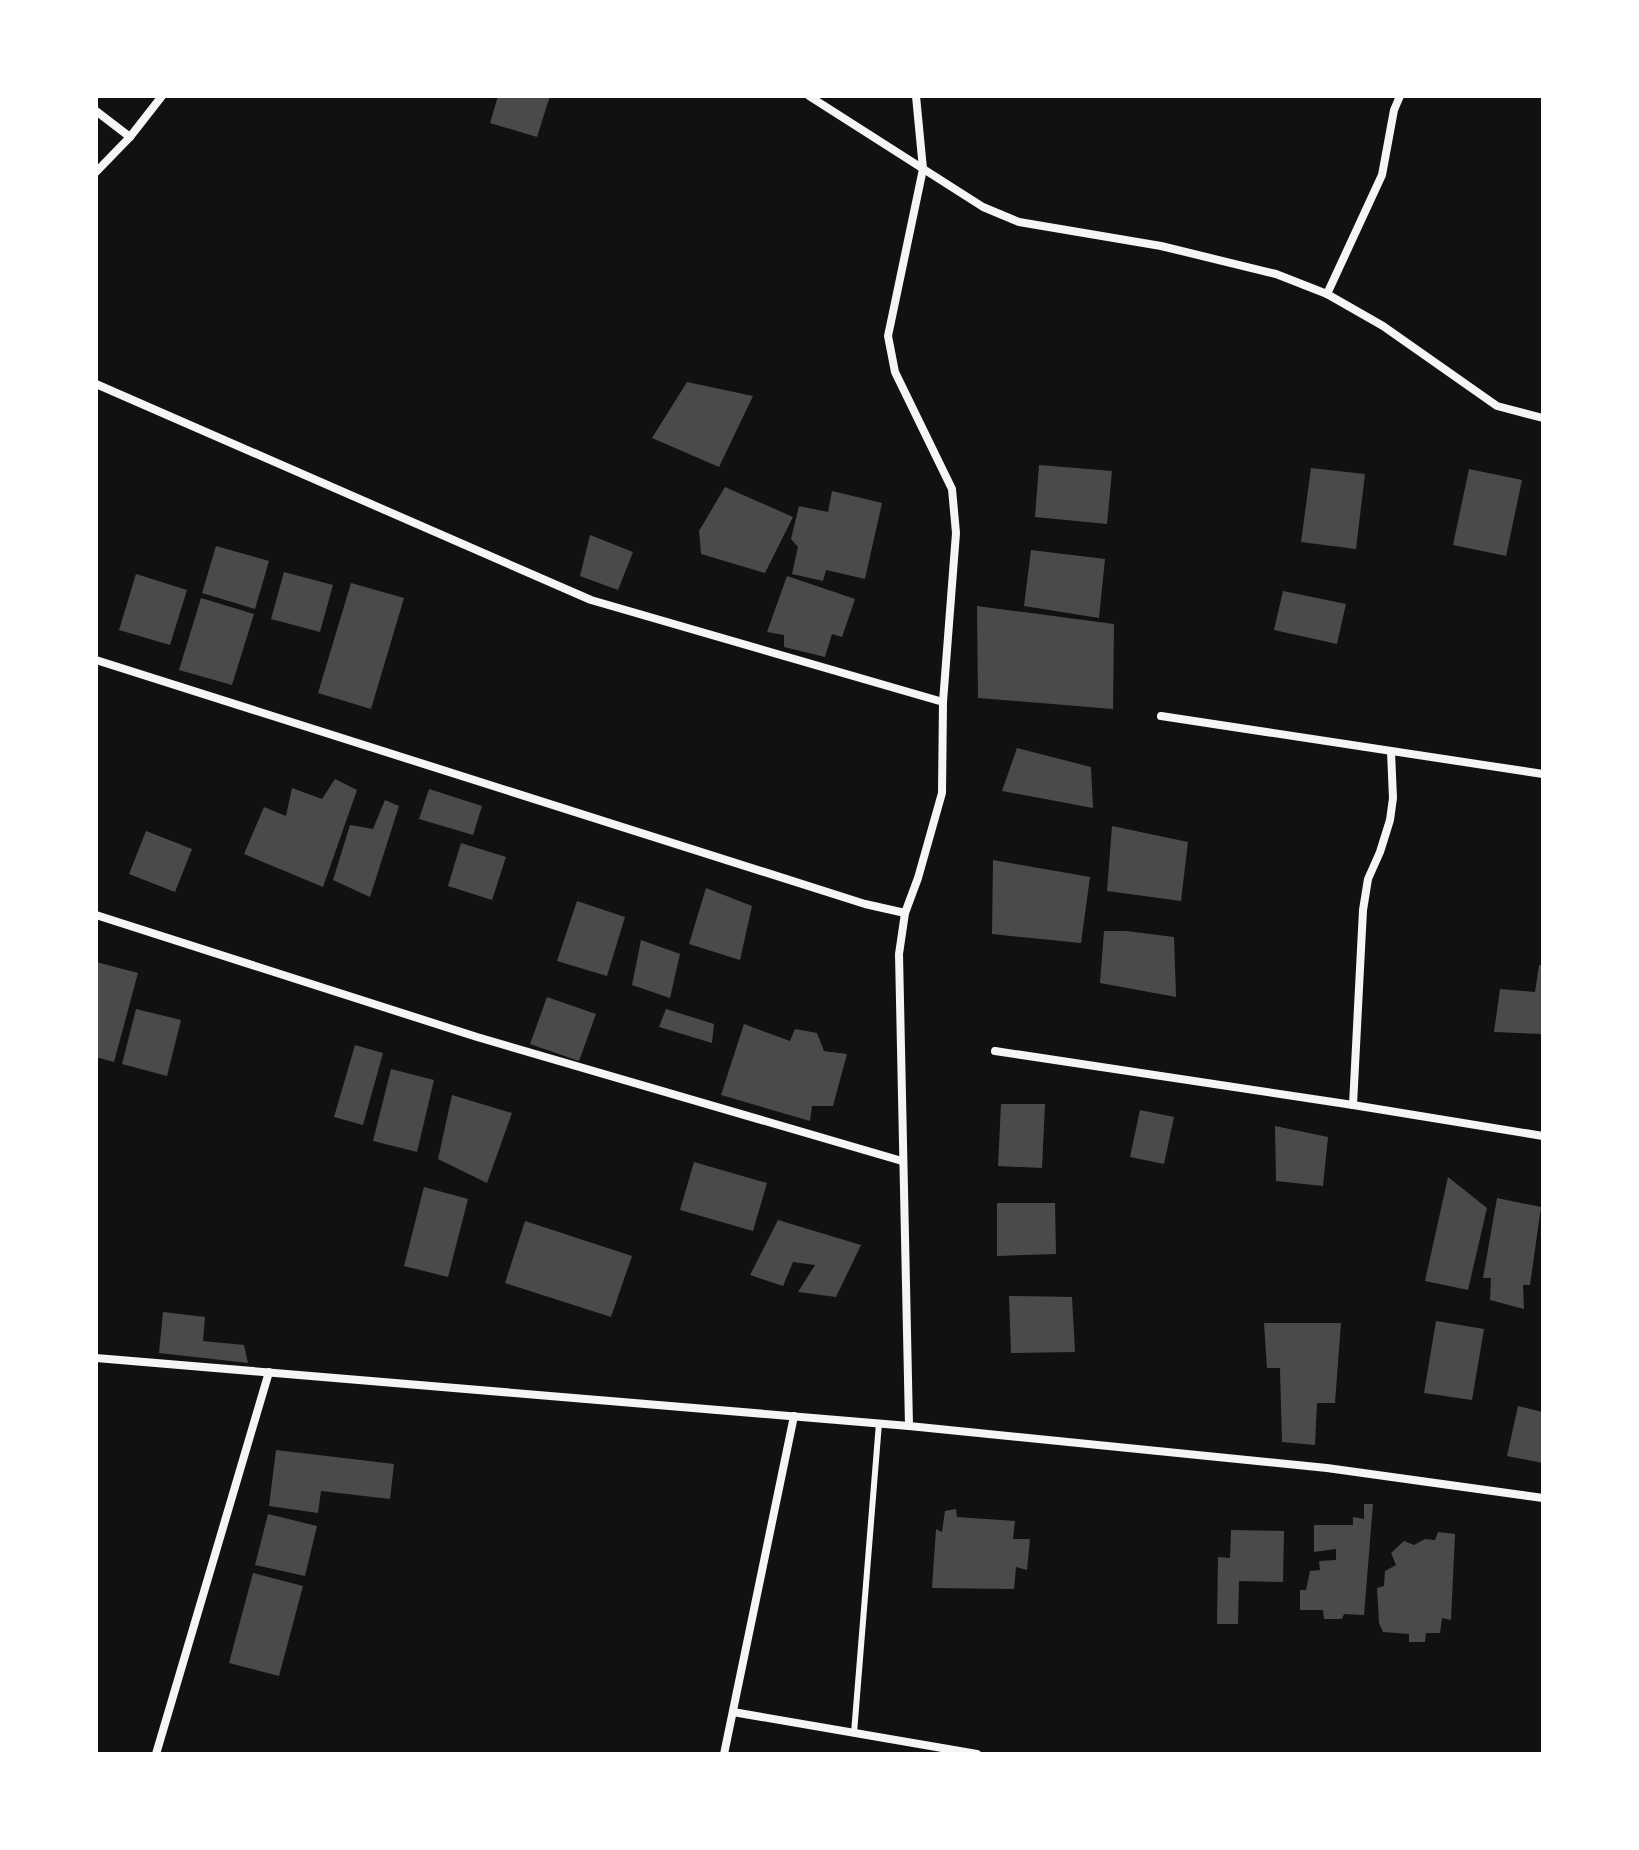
<svg xmlns="http://www.w3.org/2000/svg" width="1639" height="1850" font-family="Roboto,sans-serif">
<rect width="100%" height="100%" fill="#111"/>
<g fill="#4a4a4a">
<polygon points="498,96 550,96 537,137 490,123"/>
<polygon points="687,382 753,396 719,467 652,438"/>
<polygon points="1039,465 1112,471 1107,524 1035,517"/>
<polygon points="1311,468 1365,474 1356,549 1301,542"/>
<polygon points="1469,469 1522,480 1506,556 1453,545"/>
<polygon points="725,487 793,517 765,573 701,554 699,531"/>
<polygon points="832,491 882,503 865,579 826,570 823,581 792,574 798,547 791,539 799,506 828,512"/>
<polygon points="590,535 633,552 618,590 580,576"/>
<polygon points="216,546 269,561 255,609 202,593"/>
<polygon points="1031,550 1105,559 1099,618 1024,606"/>
<polygon points="284,572 333,585 320,632 271,619"/>
<polygon points="136,574 187,590 170,645 119,630"/>
<polygon points="787,576 855,599 842,637 832,634 825,657 784,647 784,635 767,632"/>
<polygon points="351,583 404,598 371,709 318,693"/>
<polygon points="1283,591 1346,604 1337,644 1274,630"/>
<polygon points="201,598 254,614 232,685 179,670"/>
<polygon points="977,606 1114,624 1113,709 978,698"/>
<polygon points="1017,748 1091,767 1093,808 1002,791"/>
<polygon points="335,779 357,790 323,887 244,854 264,807 286,816 292,788 322,799"/>
<polygon points="429,789 482,806 473,835 419,819"/>
<polygon points="385,800 399,806 370,897 333,880 350,825 373,829"/>
<polygon points="1112,826 1188,842 1181,901 1107,891"/>
<polygon points="146,831 192,849 175,892 129,874"/>
<polygon points="461,843 506,857 492,900 448,886"/>
<polygon points="993,860 1090,877 1081,943 992,934"/>
<polygon points="706,888 752,906 740,960 689,944"/>
<polygon points="577,901 625,917 607,976 557,961"/>
<polygon points="1104,931 1126,931 1174,937 1176,997 1100,983"/>
<polygon points="641,940 680,954 670,998 632,985"/>
<polygon points="96,962 138,973 114,1062 96,1057"/>
<polygon points="1539,965 1543,965 1543,1034 1494,1032 1500,989 1535,992"/>
<polygon points="547,997 596,1014 579,1061 530,1044"/>
<polygon points="136,1009 181,1020 167,1076 122,1064"/>
<polygon points="666,1009 714,1024 712,1043 659,1027"/>
<polygon points="744,1024 790,1041 795,1029 817,1033 824,1051 847,1054 833,1106 812,1106 810,1121 721,1095"/>
<polygon points="355,1045 383,1053 363,1125 334,1117"/>
<polygon points="391,1069 434,1080 417,1152 373,1141"/>
<polygon points="452,1095 512,1113 487,1183 438,1159"/>
<polygon points="1001,1104 1045,1104 1042,1168 998,1166"/>
<polygon points="1140,1110 1174,1117 1164,1164 1130,1157"/>
<polygon points="1275,1126 1328,1137 1323,1186 1276,1181"/>
<polygon points="694,1162 767,1183 753,1231 680,1210"/>
<polygon points="1448,1177 1487,1208 1468,1290 1425,1281"/>
<polygon points="424,1187 468,1199 448,1277 404,1266"/>
<polygon points="1497,1198 1541,1207 1530,1285 1523,1285 1524,1309 1490,1300 1491,1278 1483,1278"/>
<polygon points="997,1203 1055,1203 1056,1254 997,1256"/>
<polygon points="778,1220 861,1245 836,1297 798,1292 815,1265 793,1262 783,1286 750,1275"/>
<polygon points="525,1221 632,1256 611,1317 505,1283"/>
<polygon points="1009,1296 1072,1297 1075,1352 1011,1353"/>
<polygon points="163,1312 205,1317 203,1341 244,1345 248,1363 159,1353"/>
<polygon points="1436,1321 1484,1329 1472,1400 1424,1393"/>
<polygon points="1264,1323 1341,1323 1335,1403 1317,1403 1315,1445 1282,1442 1280,1368 1267,1368"/>
<polygon points="1518,1406 1543,1412 1543,1463 1507,1456"/>
<polygon points="276,1450 394,1464 390,1499 321,1491 318,1513 269,1506"/>
<polygon points="1364,1504 1373,1504 1364,1615 1344,1614 1342,1619 1324,1619 1323,1610 1300,1610 1300,1590 1306,1590 1310,1571 1320,1570 1319,1561 1336,1560 1336,1549 1314,1552 1314,1525 1353,1525 1353,1517 1364,1519"/>
<polygon points="956,1509 957,1517 1015,1521 1013,1539 1030,1539 1027,1570 1016,1567 1014,1589 932,1588 936,1529 942,1532 945,1511"/>
<polygon points="268,1514 317,1526 305,1576 255,1565"/>
<polygon points="1231,1530 1284,1531 1283,1582 1239,1581 1238,1624 1217,1624 1218,1557 1230,1558"/>
<polygon points="1438,1532 1455,1534 1451,1620 1442,1618 1440,1633 1426,1633 1425,1642 1409,1642 1409,1634 1383,1632 1379,1623 1377,1588 1384,1586 1385,1571 1396,1565 1391,1553 1404,1541 1414,1545 1425,1539 1435,1540"/>
<polygon points="253,1573 303,1586 279,1676 229,1663"/>
</g>
<g fill="none" stroke-linecap="round" stroke-linejoin="round">
<polyline stroke="#f5f5f5" stroke-width="6" points="854,1733 879,1423"/>
<g stroke="#f5f5f5" stroke-width="8">
<polyline points="809,96 983,207 1019,222 1161,246 1276,274 1327,294 1383,326 1497,406 1543,418"/>
<polyline points="96,111 130,137"/>
<polyline points="96,172 130,137 162,96"/>
<polyline points="1327,294 1382,175 1394,110 1400,96"/>
<polyline points="96,384 591,600 943,702"/>
<polyline points="96,660 865,904 905,913 899,954 909,1426 1327,1468 1543,1498"/>
<polyline points="1161,716 1543,774"/>
<polyline points="905,913 918,878 942,793 943,702 956,533 952,489 895,372 888,336 923,169 916,96"/>
<polyline points="96,915 477,1037 902,1161"/>
<polyline points="995,1051 1353,1105 1543,1136"/>
<polyline points="1353,1105 1363,910 1368,879 1380,852 1390,820 1393,798 1391,752"/>
<polyline points="96,1358 909,1426"/>
<polyline points="733,1712 977,1754"/>
<polyline points="156,1754 269,1372"/>
<polyline points="724,1754 794,1416"/>
</g>
</g>
<rect width="1639" height="1850" fill="none" stroke="#ffffff" stroke-width="196"/>
</svg>
